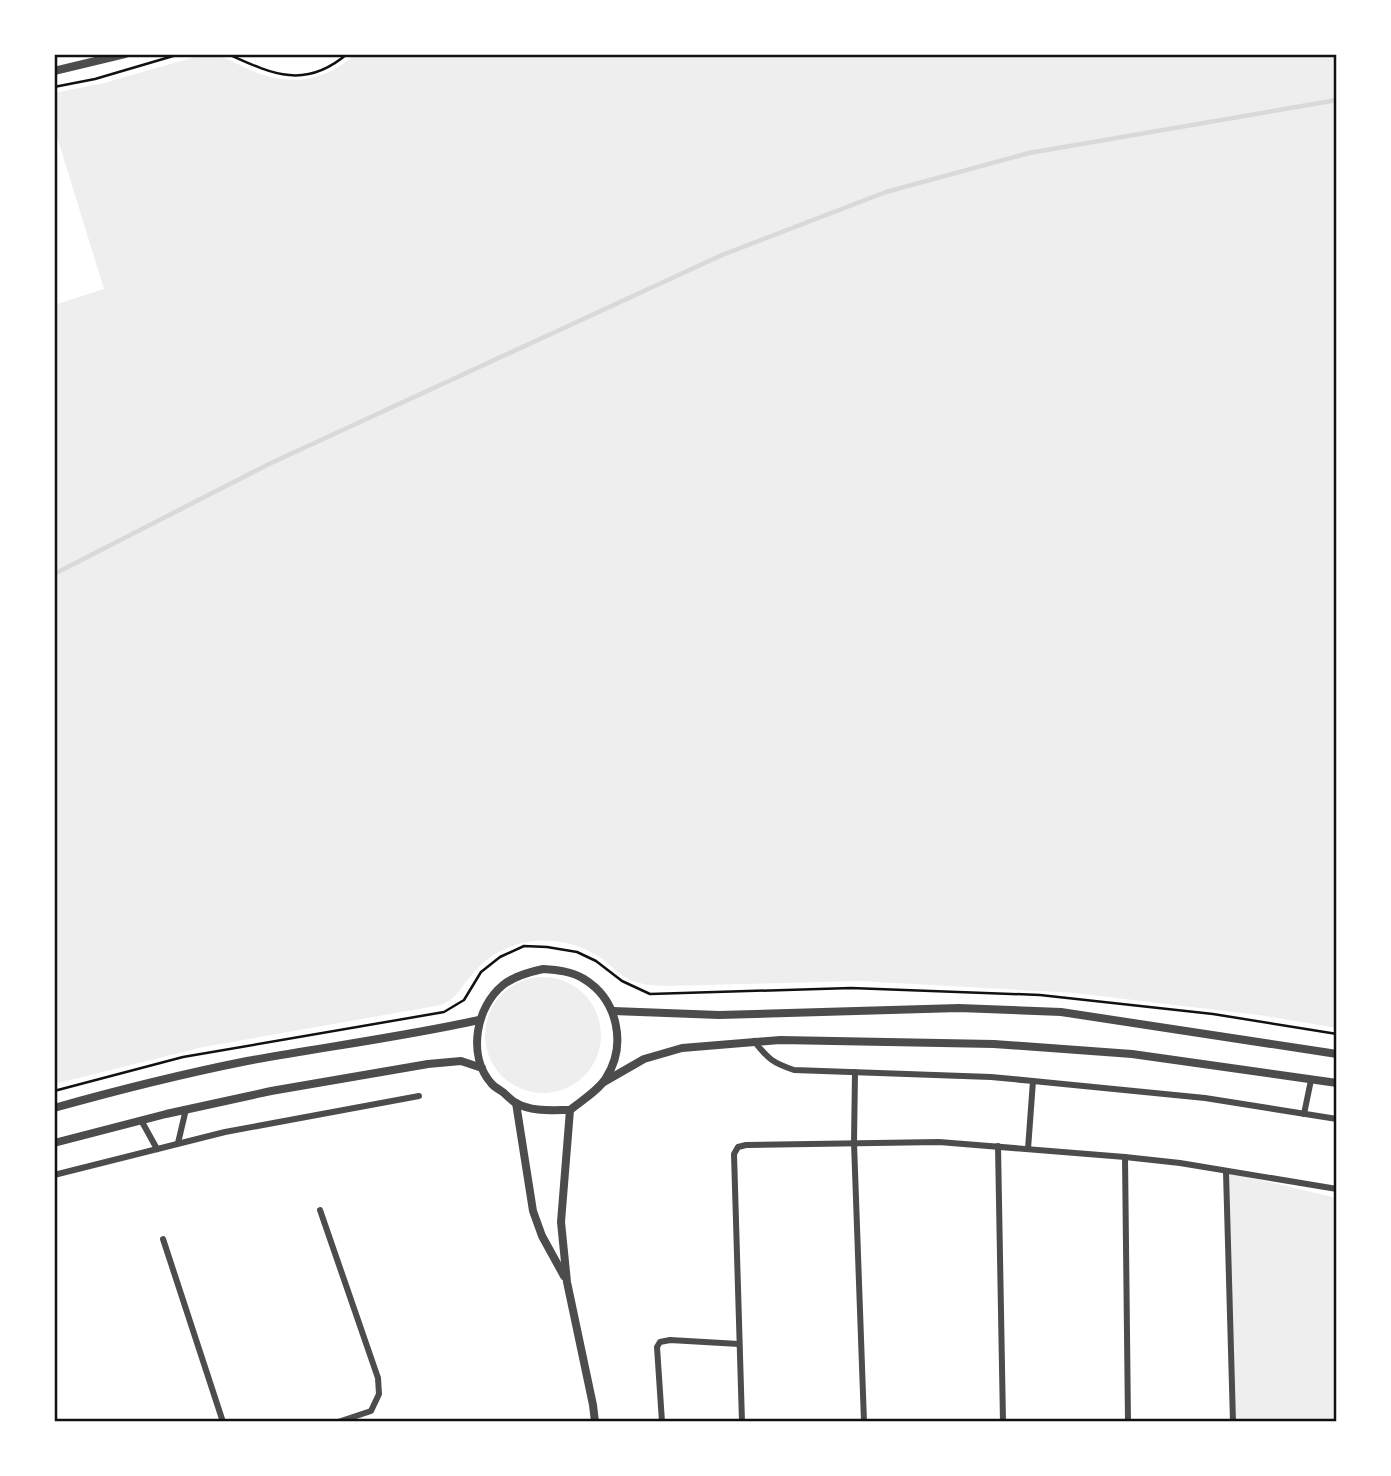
<svg xmlns="http://www.w3.org/2000/svg" width="1391" height="1476" font-family="'Space Grotesk',sans-serif">
<rect width="100%" height="100%" fill="#fff"/>
<g fill="#eee">
<path d="M 206,54 C 220,54 229,60 242,66 C 282,86 321,86 355,54 L 1337,54 L 1337,1028 L 1266,1016 L 1075,993 L 859,981 L 665,986 C 653,985 639,985 628,979 C 617,973 609,963 598,956 C 571,939 534,935 505,949 C 491,955 480,964 471,976 C 458,990 460,996 441,1005 L 203,1047 L 54,1084 L 54,305 L 104,289 L 54,127 L 54,93 L 100,84 Z"/>
<circle cx="543" cy="1035" r="58"/>
<polygon points="1226,1172 1337,1198 1337,1422 1233,1422"/>
</g>
<g fill="none" stroke-linecap="round" stroke-linejoin="round">
<polyline stroke="#d9d9d9" stroke-width="4.5" points="54,574 269,464 722,255 886,192 1029,153 1337,100"/>
<g stroke="#111" stroke-width="2.5">
<path d="M 228,54 C 272,74 305,90 347,54"/>
<polyline points="54,87 95,79 180,54"/>
<polyline points="54,1091 183,1057 444,1012 464,1000 481,972 500,957 524,946 547,947 577,952 596,961 622,981 650,994 851,988 1040,995 1213,1014 1337,1034"/>
</g>
<g stroke="#4c4c4c" stroke-width="6">
<path d="M 754,1041 C 768,1059 773,1063 794,1070 L 991,1077 L 1033,1081 L 1205,1098 L 1337,1119"/>
<polyline points="855,1072 854,1143 864,1422"/>
<polyline points="1304,1114 1311,1080"/>
<polyline points="141,1120 157,1149"/>
<polyline points="178,1143 186,1109"/>
<polyline points="998,1146 1003,1422"/>
<polyline points="1028,1149 1033,1081"/>
<polyline points="1125,1157 1128,1422"/>
<polyline points="1226,1172 1233,1422"/>
<polyline points="54,1175 225,1132 419,1096"/>
<polyline points="320,1210 378,1378 379,1394 371,1411 338,1422"/>
<polyline points="163,1239 223,1422"/>
<polyline points="54,1419 55,1422"/>
<polyline points="662,1422 657,1347 660,1342 670,1340 739,1344"/>
<polyline points="742,1422 734,1154 738,1147 746,1145 939,1142 1125,1157 1180,1163 1337,1189"/>
</g>
<g stroke="#4c4c4c" stroke-width="8">
<polyline points="54,71 125,54"/>
<path d="M 543,969 C 557,970 571,971 584,979 C 618,1000 627,1045 606,1078 C 598,1091 581,1101 570,1110 C 552,1110 532,1112 516,1103 C 512,1101 507,1096 504,1093 C 500,1090 494,1087 491,1083 C 467,1055 476,1007 503,985 C 514,976 529,972 543,969 Z"/>
<polyline points="613,1011 719,1015 959,1008 1061,1012 1337,1054"/>
<polyline points="604,1082 644,1059 682,1048 780,1040 994,1044 1132,1054 1337,1083"/>
<polyline points="516,1103 533,1211 542,1236 564,1276"/>
<path d="M 54,1108 C 118,1090 182,1074 247,1061 C 324,1047 402,1037 479,1020"/>
<polyline points="570,1110 561,1222 567,1282 593,1405 595,1422"/>
<polyline points="54,1143 166,1114 271,1091 428,1064 461,1061 482,1068"/>
</g>
</g>
<rect width="1391" height="1476" fill="none" stroke="#ffffff" stroke-width="112"/>
<rect x="56" y="56" width="1279" height="1364" fill="none" stroke="#111" stroke-width="2.5"/>
</svg>
